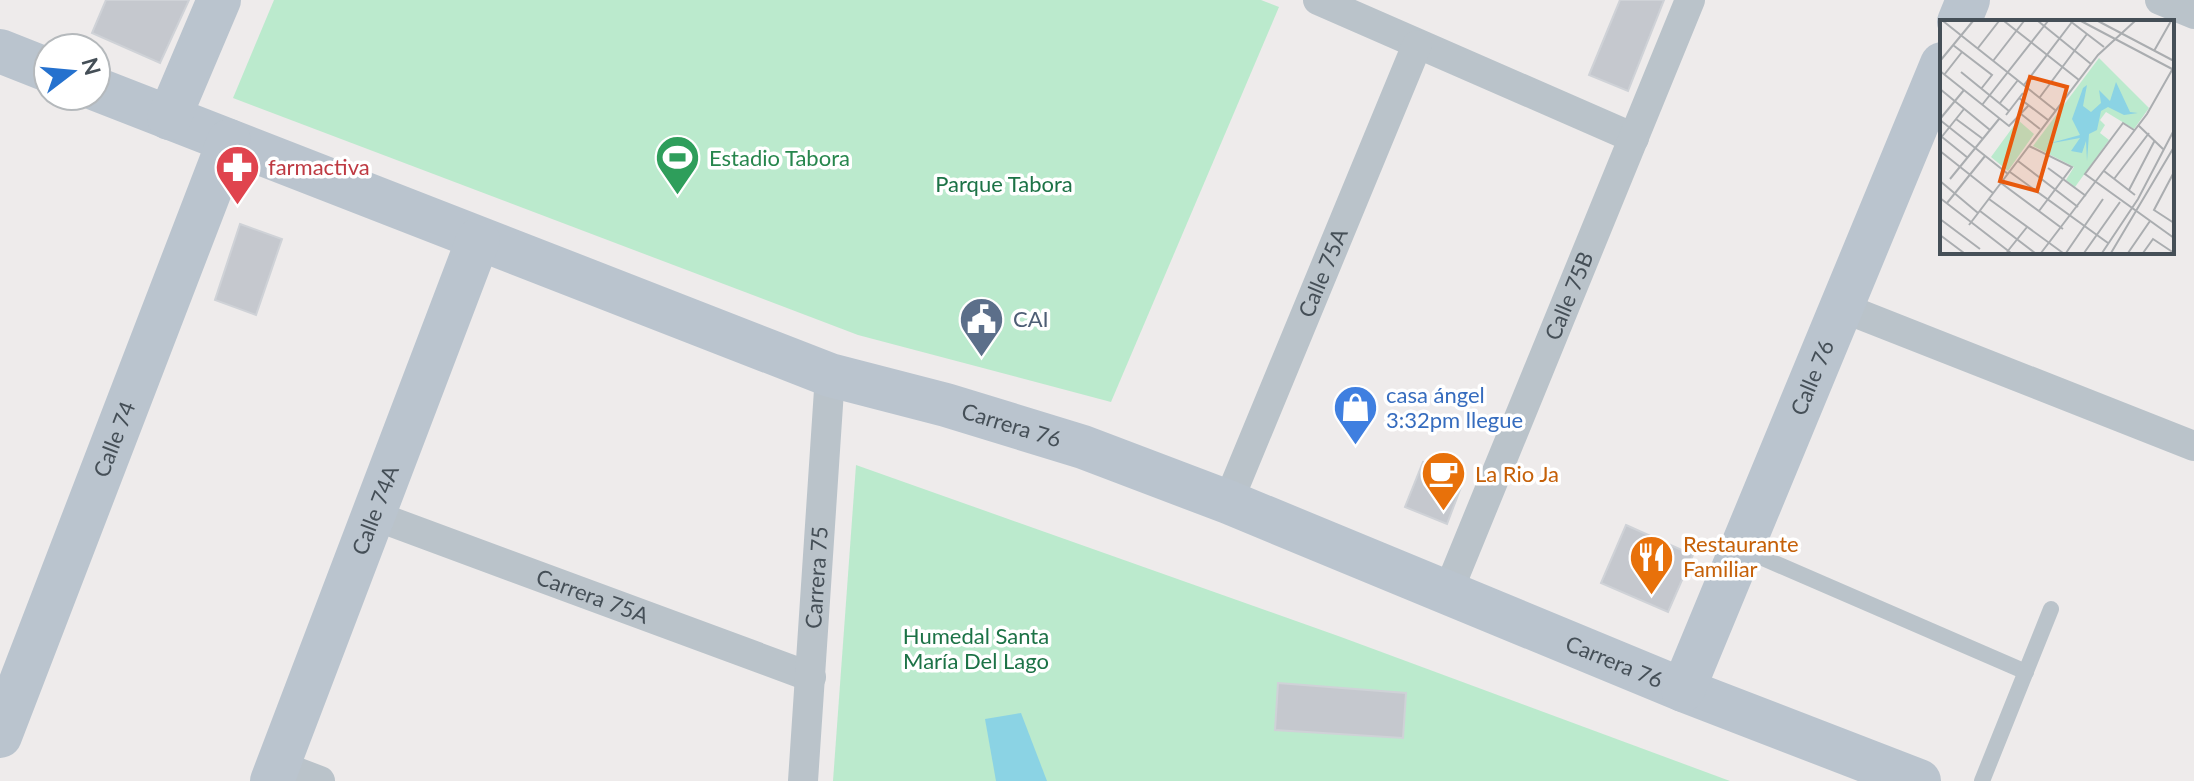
<svg xmlns="http://www.w3.org/2000/svg" width="2194" height="781" font-family="Lato,sans-serif">
<rect width="100%" height="100%" fill="#eeebeb"/>
<g fill="#bbeacd">
<polygon points="274,0 1261,0 1279,7 1111,402 858,335 233,98"/>
<polygon points="856,465 1341,637 1730,781 833,781"/>
</g>
<polygon fill="#8bd3e4" points="1021,713 1047,781 996,781 985,719"/>
<g fill="#c5c8ce" stroke="#cfd2d7" stroke-width="2">
<polygon points="106,0 189,0 160,63 92,33"/>
<polygon points="1620,0 1664,0 1628,91 1589,75"/>
<polygon points="240,224 282,239 256,315 215,300"/>
<polygon points="1423,462 1464,479 1447,524 1405,507"/>
<polygon points="1626,525 1693,555 1668,612 1601,583"/>
<polygon points="1278,683 1406,693 1403,738 1275,730"/>
</g>
<g fill="none" stroke-linecap="round" stroke-linejoin="round">
<g stroke="#bac3ca" stroke-width="16">
<polyline points="1742,549 2026,672"/>
<polyline points="1982,781 2051,609"/>
</g>
<g stroke="#bac3ca" stroke-width="30">
<polyline points="1318,0 1634,138"/>
<polyline points="2160,0 2194,14"/>
<polyline points="1841,307 2194,446"/>
<path id="s1" d="M 1228,502 L 1417,45"/>
<path id="s2" d="M 373,515 L 811,677"/>
<path id="s3" d="M 1447,594 L 1690,0"/>
<polyline points="278,765 320,781"/>
<path id="s4" d="M 803,781 L 830,375"/>
</g>
<g stroke="#bac4ce" stroke-width="44">
<polyline points="1959,22 1968,0"/>
<polyline points="0,51 48,70"/>
<path id="s5" d="M 96,89 L 830,375 L 946,405 L 1083,447 L 1228,502 L 1683,690 L 1919,781"/>
<polyline points="169,118 219,0"/>
<path id="s6" d="M 1683,690 L 1942,64"/>
<path id="s7" d="M 0,736 L 229,141"/>
<path id="s8" d="M 272,781 L 478,240"/>
</g>
</g>
<defs>
<symbol id="stadium-pin" viewBox="-11 -11 22 30"><path d="M0 17L-7.5 6A9.5 9.5 0 1 1 7.5 6Z" fill="#2e9e5b" stroke="#fff"/><path d="M0-5a6.5 5 0 1 0 0 10a6.5 5 0 1 0 0-10ZM-3.5-1.8h7v3.6h-7Z" fill="#fff"/></symbol>
<symbol id="pharmacy-pin" viewBox="-11 -11 22 30"><path d="M0 17L-7.5 6A9.5 9.5 0 1 1 7.5 6Z" fill="#e0444e" stroke="#fff"/><path d="M-2-6h4v4h4v4h-4v4h-4v-4h-4v-4h4Z" fill="#fff"/></symbol>
<symbol id="civic-pin" viewBox="-11 -11 22 30"><path d="M0 17L-7.5 6A9.5 9.5 0 1 1 7.5 6Z" fill="#5c6f8a" stroke="#fff"/><path d="M-.6-6.5H3V-4.5H.6V-3L4-1V1h2V6H-6V1h2V-1L-.6-3ZM-1.2 2.5V6h2.4V2.5Z" fill="#fff"/></symbol>
<symbol id="shop-pin" viewBox="-11 -11 22 30"><path d="M0 17L-7.5 6A9.5 9.5 0 1 1 7.5 6Z" fill="#3f7fe0" stroke="#fff"/><path d="M-5-2.5h2.3a2.7 3.5 0 0 1 5.4 0H5L5.5 6h-11ZM-1.5-2.5h3a1.5 2.3 0 0 0-3 0Z" fill="#fff"/></symbol>
<symbol id="cafe-pin" viewBox="-11 -11 22 30"><path d="M0 17L-7.5 6A9.5 9.5 0 1 1 7.5 6Z" fill="#e8710a" stroke="#fff"/><path d="M-5.5-4.5H6V0H3Q3 3.5 0 3.5H-2.5Q-5.5 3.5-5.5 0ZM3-3.2v2h1.7v-2ZM-6 4.5H4V6H-6Z" fill="#fff"/></symbol>
<symbol id="restaurant-pin" viewBox="-11 -11 22 30"><path d="M0 17L-7.5 6A9.5 9.5 0 1 1 7.5 6Z" fill="#e8710a" stroke="#fff"/><path d="M-5-6h1v4h1v-4h1v4h1v-4h1v5L-1.5 .5V6h-2V.5L-5-1ZM5-6V6H3V1.5H1.5Q1.5-4 5-6Z" fill="#fff"/></symbol>
</defs>
<g fill-rule="evenodd">
<use href="#stadium-pin" x="652" y="132" width="51" height="69"/>
<use href="#pharmacy-pin" x="212" y="142" width="51" height="69"/>
<use href="#civic-pin" x="956" y="294" width="51" height="69"/>
<use href="#shop-pin" x="1330" y="382" width="51" height="69"/>
<use href="#cafe-pin" x="1418" y="448" width="51" height="69"/>
<use href="#restaurant-pin" x="1626" y="532" width="51" height="69"/>
</g>
<g text-anchor="middle" stroke-width="7" stroke-linejoin="round" paint-order="stroke">
<g font-size="22" fill="#27864d" stroke="#fff" text-anchor="start">
<text x="709" y="166">Estadio Tabora</text>
</g>
<g font-size="22" fill="#be3a42" stroke="#fff" text-anchor="start">
<text x="268" y="175">farmactiva</text>
</g>
<g font-size="22" fill="#1c7246" stroke="#fff">
<text x="1004" y="192">Parque Tabora</text>
<text x="976" y="644">Humedal Santa<tspan x="976" dy="25">María Del Lago</tspan></text>
</g>
<g font-size="22" fill="#454f57" stroke="#fff">
<text dy="8" stroke="none"><textPath href="#s1" startOffset="248">Calle 75A</textPath></text>
<text dy="8" stroke="none"><textPath href="#s3" startOffset="322">Calle 75B</textPath></text>
<text dy="8" stroke="none"><textPath href="#s6" startOffset="338">Calle 76</textPath></text>
<text dy="8" stroke="none"><textPath href="#s5" startOffset="976">Carrera 76</textPath></text>
<text dy="8" stroke="none"><textPath href="#s7" startOffset="318">Calle 74</textPath></text>
<text dy="8" stroke="none"><textPath href="#s8" startOffset="290">Calle 74A</textPath></text>
<text dy="8" stroke="none"><textPath href="#s4" startOffset="204">Carrera 75</textPath></text>
<text dy="8" stroke="none"><textPath href="#s2" startOffset="234">Carrera 75A</textPath></text>
<text dy="8" stroke="none"><textPath href="#s5" startOffset="1624">Carrera 76</textPath></text>
</g>
<g font-size="22" fill="#4e5e75" stroke="#fff" text-anchor="start">
<text x="1013" y="327">CAI</text>
</g>
<g font-size="22" fill="#366cbe" stroke="#fff" text-anchor="start">
<text x="1386" y="403">casa ángel<tspan x="1386" dy="25">3:32pm llegue</tspan></text>
</g>
<g font-size="22" fill="#c56008" stroke="#fff" text-anchor="start">
<text x="1475" y="482">La Rio Ja</text>
<text x="1683" y="552">Restaurante<tspan x="1683" dy="25">Familiar</tspan></text>
</g>
</g>
<g transform="translate(1940 20)">
<rect width="234" height="234" fill="#eeebeb"/>
<path d="M 159,38 L 209,88 L 194,109 L 166,92 L 160,100 L 165,105 L 160,113 L 169,120 L 135,167 L 126,160 L 134,147 L 93,126 ZM 78,100 L 94,114 L 68,151 L 51,137 Z" fill="#bbeacd"/>
<path d="M 176,62 L 190,92 L 198,93 L 184,95 L 168,87 L 161,91 L 157,110 L 149,114 L 147,141 L 146,121 L 142,133 L 131,131 L 140,118 L 107,124 L 140,115 L 132,99 L 143,68 L 147,65 L 143,86 L 151,92 L 161,83 L 159,70 L 170,81 Z" fill="#8bd3e4"/>
<path fill="none" stroke="#aaadb0" stroke-width="2" d="M 3,1 L 115,90M 64,1 L 139,60M 98,1 L 151,44M 130,1 L 164,27M 141,1 L 234,50M 158,1 L 234,41M 13,25 L 52,55 L 41,69M 38,28 L 59,1M 214,31 L 231,1M 0,41 L 33,1M 53,41 L 84,1M 0,51 L 69,106 L 89,85M 21,52 L 69,91M 4,55 L 22,32M 84,65 L 132,2M 0,69 L 50,110M 100,77 L 147,14M 79,78 L 108,100M 60,83 L 78,60M 42,85 L 108,1M 81,94 L 100,109M 66,95 L 83,73M 0,99 L 24,70M 16,99 L 43,119M 0,100 L 68,154M 198,105 L 223,129M 194,110 L 183,103 L 145,154 L 234,218M 2,117 L 28,138M 0,119 L 24,89M 89,126 L 132,147 L 99,191M 0,131 L 53,173M 78,141 L 138,187M 108,148 L 146,176M 164,151 L 195,175M 70,152 L 168,223M 234,152 L 214,190 L 234,203M 10,159 L 59,99M 174,159 L 209,113M 0,161 L 38,193M 61,163 L 123,209M 189,170 L 215,120M 0,178 L 71,233M 49,179 L 123,233M 7,183 L 45,136M 40,191 L 95,233M 0,199 L 40,229M 29,205 L 158,35 L 195,1M 0,215 L 24,233M 67,232 L 87,207M 101,233 L 207,94 L 232,50M 126,233 L 163,179M 144,233 L 180,182M 162,233 L 198,179 L 234,110M 171,233 L 234,127M 188,233 L 210,201M 203,233 L 213,219 L 234,233"/>
<path fill="#e8590c" fill-opacity="0.15" stroke="#e8590c" stroke-width="4" d="M 90,57 L 127,67 L 97,171 L 60,161 Z"/>
<rect width="234" height="234" fill="none" stroke="#454f57" stroke-width="4"/>
</g>
<g transform="translate(72 72) rotate(74)"><circle r="38" fill="#ffffff" stroke="#b5b9bc" stroke-width="2"/>
<path d="M0-6L14 30L0 20L-14 30Z" fill="#2571ce"/>
<text y="-12" font-size="22" font-weight="bold" text-anchor="middle" fill="#454f57">N</text>
</g>
</svg>
